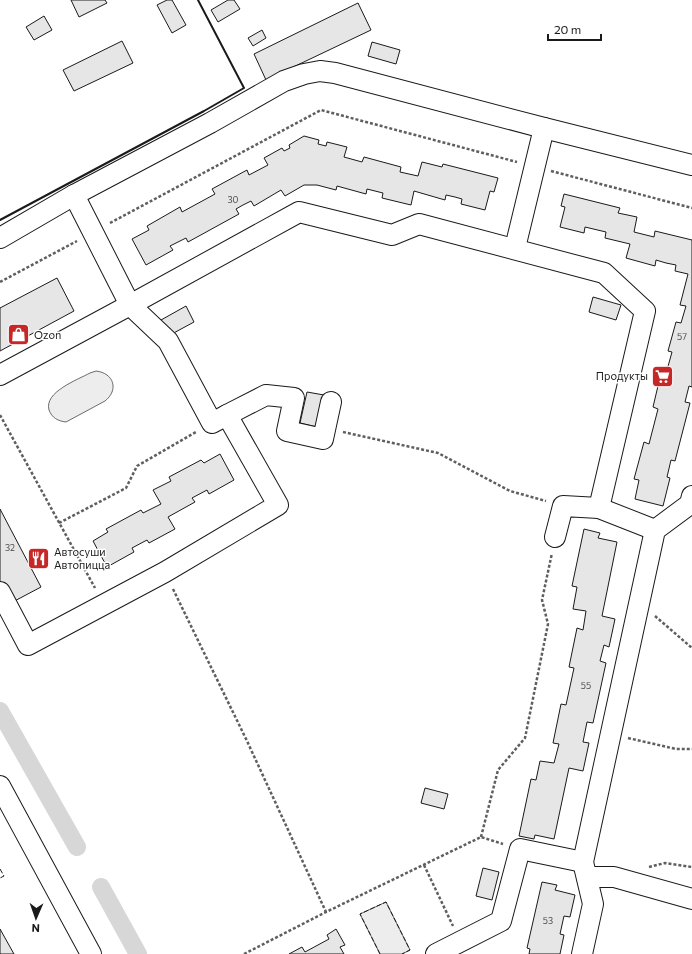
<svg xmlns="http://www.w3.org/2000/svg" width="692" height="954" font-family="Commissioner,sans-serif">
<rect width="100%" height="100%" fill="#fff"/>
<g fill="#ededed" stroke="#6a6a6a">
<path d="M 96,371 C 114,373 119,390 105,401 L 66,422 C 58,421 52,418 49,410 C 44,392 77,380 90,373 Z"/>
<polygon points="386,902 410,950 402,954 380,954 360,914"/>
</g>
<g fill="none" stroke-linecap="round" stroke-linejoin="round">
<g stroke="#d7d7d7" stroke-width="18">
<polyline points="0,711 77,847"/>
<polyline points="101,887 138,954"/>
</g>
</g>
<g fill="#e6e6e6" stroke="#1a1a1a">
<polygon points="71,0 105,0 107,3 79,17"/>
<polygon points="167,0 172,0 186,25 172,33 157,5"/>
<polygon points="228,0 234,0 240,9 218,22 211,10"/>
<polygon points="358,3 371,30 266,80 254,54"/>
<polygon points="44,16 52,30 34,40 26,27"/>
<polygon points="262,30 266,38 253,46 248,38"/>
<polygon points="122,41 133,63 74,91 63,70"/>
<polygon points="372,42 400,50 396,64 368,56"/>
<polygon points="304,136 319,140 318,144 326,146 327,142 347,147 344,157 362,162 364,157 401,167 400,172 418,176 422,162 442,167 443,164 498,178 494,192 490,191 485,210 461,204 462,199 455,197 446,195 445,200 414,191 411,205 382,198 383,193 367,189 366,194 337,186 336,190 317,185 304,185 285,196 281,190 254,206 251,201 243,205 236,209 239,214 188,242 186,238 170,246 173,250 146,265 132,239 149,230 147,226 180,207 182,212 215,194 212,189 247,170 249,175 268,165 264,158 282,148 284,151 290,148 289,145"/>
<polygon points="564,194 620,208 618,213 637,217 634,232 654,237 655,231 692,240 692,387 689,386 685,402 690,403 675,461 671,460 667,477 670,478 663,506 635,499 639,480 634,479 644,442 649,444 658,409 653,407 662,369 667,370 672,352 668,351 676,322 681,323 686,306 680,305 688,274 675,271 676,265 666,263 656,260 655,266 626,258 630,244 605,238 606,232 585,227 584,233 560,227 565,207 561,206"/>
<polygon points="57,278 74,311 0,351 0,308"/>
<polygon points="593,297 621,305 616,320 589,312"/>
<polygon points="186,306 194,322 170,335 161,320"/>
<polygon points="307,392 324,395 317,427 300,423"/>
<polygon points="220,454 234,480 209,494 207,490 192,498 195,502 168,517 175,529 149,543 147,540 132,548 134,552 107,567 93,541 108,532 106,529 141,510 143,513 161,504 153,490 171,481 169,477 201,460 204,463"/>
<polygon points="0,509 41,587 7,605 0,591"/>
<polygon points="584,529 600,533 598,538 617,542 602,616 615,619 609,647 604,645 600,661 606,663 593,723 587,722 583,742 589,743 583,771 569,768 554,839 535,835 534,839 519,836 531,779 536,780 540,761 554,763 559,744 553,743 561,704 566,705 574,668 569,667 577,628 583,630 586,611 573,609 577,587 572,586"/>
<polygon points="425,788 448,794 444,809 421,803"/>
<polygon points="483,868 499,872 492,900 476,896"/>
<polygon points="542,882 557,885 555,890 575,895 570,917 564,916 560,934 564,935 560,954 529,954 530,949 527,948"/>
<polygon points="0,929 14,954 0,954"/>
<polygon points="336,929 345,945 340,947 344,954 289,954 302,947 305,952 329,939 327,935"/>
</g>
<g fill="none" stroke-linecap="round" stroke-linejoin="round">
<defs>
<g id="minor">
<polyline points="0,238 74,195 210,123 284,81 304,74 320,71 335,73 544,128 692,165"/>
<polyline points="515,248 544,128"/>
<polyline points="0,375 130,305 299,212 392,235 419,224 604,273 645,311 599,508 655,530"/>
<polyline points="227,415 266,395 294,398 287,431 323,439 331,402"/>
<polyline points="555,537 563,506 599,508"/>
<polyline points="0,592 28,645 165,572 278,505 227,415 212,423 168,341 130,305 74,195"/>
<polyline points="0,786 91,954"/>
<polyline points="587,877 614,877 692,899"/>
<polyline points="436,954 501,921 520,849 583,862"/>
<polyline points="582,954 593,904 583,862 655,530 690,504 692,496"/>
</g>
</defs>
<use href="#minor" stroke="#1a1a1a" stroke-width="22"/>
<g stroke="#5f5f5f" stroke-width="2.5" stroke-dasharray="3 2" stroke-linecap="butt">
<polyline points="551,171 692,208"/>
<polyline points="110,223 321,110 517,162"/>
<polyline points="0,282 77,241"/>
<polyline points="0,415 95,588"/>
<polyline points="343,432 438,453 510,491 546,501"/>
<polyline points="59,523 126,488 137,466 196,432"/>
<polyline points="173,589 247,741 326,912"/>
<polyline points="655,616 692,648"/>
<polyline points="628,738 676,749 692,749"/>
<polyline points="481,837 498,770 525,738 548,624 542,600 552,553"/>
<polyline points="424,865 453,926"/>
<polyline points="649,867 665,863 692,867"/>
<polyline points="244,954 326,912 481,837 503,844"/>
</g>
<use href="#minor" stroke="#fff" stroke-width="20"/>
<g stroke="#1a1a1a" stroke-width="1" stroke-dasharray="5 2" stroke-linecap="butt">
<polyline points="0,869 4,876 0,878"/>
<polyline points="380,954 360,914 386,902 410,950 402,954"/>
</g>
<polyline stroke="#1a1a1a" stroke-width="2" points="0,220 204,111 244,88 198,0"/>
</g>
<defs>
<symbol id="shop-square" viewBox="-11 -11 22 22"><rect x="-9" y="-9" width="18" height="18" rx="4" fill="#c62828" stroke="#fff"/><path d="M-5-2.5h2.3a2.7 3.5 0 0 1 5.4 0H5L5.5 6h-11ZM-1.5-2.5h3a1.5 2.3 0 0 0-3 0Z" fill="#fff"/></symbol>
<symbol id="supermarket-square" viewBox="-11 -11 22 22"><rect x="-9" y="-9" width="18" height="18" rx="4" fill="#c62828" stroke="#fff"/><path d="M-6-5.5h2.5l.6 2H6L4.5 2H-2.5L-4.4-4H-6ZM-1.5 3.2a1.3 1.3 0 1 0 .1 0ZM3 3.2a1.3 1.3 0 1 0 .1 0Z" fill="#fff"/></symbol>
<symbol id="restaurant-square" viewBox="-11 -11 22 22"><rect x="-9" y="-9" width="18" height="18" rx="4" fill="#c62828" stroke="#fff"/><path d="M-5-6h1v4h1v-4h1v4h1v-4h1v5L-1.5 .5V6h-2V.5L-5-1ZM5-6V6H3V1.5H1.5Q1.5-4 5-6Z" fill="#fff"/></symbol>
</defs>
<g fill-rule="evenodd">
<use href="#shop-square" x="6" y="322" width="25" height="25"/>
<use href="#supermarket-square" x="650" y="364" width="25" height="25"/>
<use href="#restaurant-square" x="26" y="546" width="25" height="25"/>
</g>
<g text-anchor="middle" stroke-width="3" stroke-linejoin="round" paint-order="stroke">
<g font-size="9" fill="#4d4d4d">
<text x="233" y="203">30</text>
<text x="682" y="340">57</text>
<text x="10" y="551">32</text>
<text x="586" y="689">55</text>
<text x="548" y="924">53</text>
</g>
<g font-size="11" fill="#1a1a1a" stroke="#fff" text-anchor="start">
<text x="34" y="339">Ozon</text>
<text x="648" y="380" text-anchor="end">Продукты</text>
<text x="54" y="556">Автосуши<tspan x="54" dy="13">Автопицца</tspan></text>
</g>
</g>
<g transform="translate(36 918) rotate(182)" stroke="#ffffff" stroke-width="3" paint-order="stroke">
<path d="M0-3L7 15L0 10L-7 15Z" fill="#1a1a1a"/>
<text y="-6" font-size="11" font-weight="bold" text-anchor="middle" fill="#1a1a1a">N</text>
</g>
<path d="M548 34v6h53v-6" fill="none" stroke="#1a1a1a" stroke-width="2"/>
<text x="554" y="34" font-size="12" fill="#1a1a1a" stroke="#ffffff" stroke-width="3" paint-order="stroke">20 m</text>
</svg>
